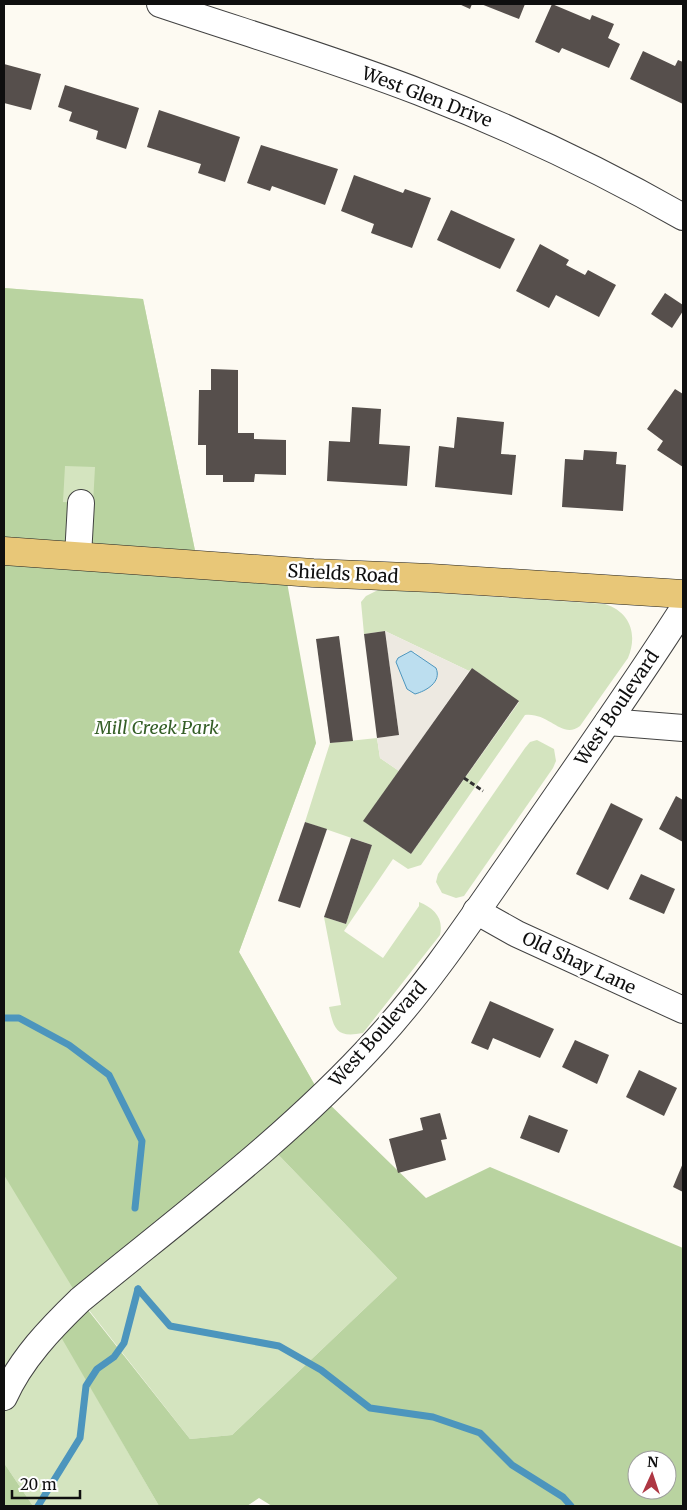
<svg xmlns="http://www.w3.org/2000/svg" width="687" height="1510" font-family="Merriweather,serif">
<rect width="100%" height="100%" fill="#fdfaf2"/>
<g fill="#d4e4bf">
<polygon points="4,288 143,299 198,565 316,743 239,952 321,1096 268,1144 397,1278 232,1435 190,1439 81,1300 55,1325 159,1506 33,1506 4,1463"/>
<path d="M 380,589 L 605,604 C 630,612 638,634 628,658 L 580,726 C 562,740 549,712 525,715 L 421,865 L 408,869 L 393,859 L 344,931 L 383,958 L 419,906 L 419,902 C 434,908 444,918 440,935 L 363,1033 C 337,1038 334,1030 329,1007 L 341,1005 L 324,917 L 346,924 L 372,845 L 305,822 L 330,743 L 377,738 L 380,758 L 399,771 L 364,821 L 411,854 L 519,702 L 472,668 L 469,671 L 385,631 L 364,634 L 361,602 L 366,596 Z"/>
<polygon points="537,740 554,749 556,761 553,768 464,896 456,898 442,893 436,882 438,874 525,748 530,742"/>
</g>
<g fill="#b9d3a0" fill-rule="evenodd">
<path d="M 4,288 L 143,299 L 198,565 L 285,571 L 316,743 L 239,952 L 321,1096 L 426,1198 L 490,1167 L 683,1248 L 683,1506 L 272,1506 L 259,1498 L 247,1506 L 159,1506 L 54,1325 L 80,1300 L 4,1175 ZM 65,466 L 95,467 L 93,504 L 63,502 ZM 268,1144 L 397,1278 L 232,1435 L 190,1439 L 80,1300 ZM 637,1460 L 667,1460 L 667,1490 L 637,1490 Z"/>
<polygon points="4,1463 33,1506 4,1506"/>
</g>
<path fill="#ede9e1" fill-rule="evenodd" d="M 385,631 L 469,671 L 399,771 L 380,758 L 377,738 L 399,735 ZM 407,652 L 415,652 L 424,661 L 432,665 L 407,689 L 396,662 Z"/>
<path fill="#bcdeef" stroke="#4c95bd" d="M 411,651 L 436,668 C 442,682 426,691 415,694 L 407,689 L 396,662 L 398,658 Z"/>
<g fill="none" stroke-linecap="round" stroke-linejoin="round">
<g stroke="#4c95bd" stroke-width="7">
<polyline points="4,1018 19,1018 69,1045 109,1075 142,1141 135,1208"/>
<polyline points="138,1289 170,1326 279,1346 321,1370 370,1408 433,1417 480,1433 512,1465 563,1497 571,1506"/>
<polyline points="38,1506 80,1438 86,1386 97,1369 114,1357 124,1343 138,1289"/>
</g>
</g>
<g fill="#564f4c">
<polygon points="459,4 472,4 470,9"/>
<polygon points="481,4 525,4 519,19"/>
<polygon points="552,4 590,20 592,15 614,24 608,38 620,44 609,68 562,48 559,53 535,42"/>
<polygon points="643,51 675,66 678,60 683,62 683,104 630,79"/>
<polygon points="4,64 41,74 31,110 4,103"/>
<polygon points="65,85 139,108 126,149 96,139 98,131 69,121 72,112 58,107"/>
<polygon points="159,110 240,137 225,182 198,173 201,164 147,147"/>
<polygon points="261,145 338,169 325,205 272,186 270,191 247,183"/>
<polygon points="354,175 403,193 405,189 431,198 412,248 371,233 374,224 341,211"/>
<polygon points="451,210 515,239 500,269 437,240"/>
<polygon points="540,244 569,260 566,265 585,275 588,270 616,285 599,317 556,295 549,308 516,291"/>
<polygon points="665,293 683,305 683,311 672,328 651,314"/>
<polygon points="211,369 238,370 238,433 254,433 254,439 286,440 286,475 255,474 254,482 223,482 223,475 206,475 206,445 198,445 199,390 211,390"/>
<polygon points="675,389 683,394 683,467 657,450 663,441 647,429"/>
<polygon points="352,407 381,409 379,444 410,446 407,486 327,481 329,441 350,442"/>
<polygon points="457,417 504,422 501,454 516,455 512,495 435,487 439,446 454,448"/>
<polygon points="584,450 617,452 616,464 626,465 623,511 562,507 565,459 583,460"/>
<polygon points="385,631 399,735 377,738 364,634"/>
<polygon points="339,636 353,741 330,743 316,639"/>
<polygon points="472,668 519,701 411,854 363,821"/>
<polygon points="676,796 683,800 683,842 659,829"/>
<polygon points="611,803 643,819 608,890 576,874"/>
<polygon points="305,822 327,829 300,908 278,901"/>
<polygon points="351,838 372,845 346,924 324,917"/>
<polygon points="641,874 675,889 664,914 629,899"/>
<polygon points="490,1001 554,1029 540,1058 493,1038 488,1050 471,1043"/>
<polygon points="575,1040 609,1055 597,1084 562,1067"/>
<polygon points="639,1070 677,1088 664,1116 626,1097"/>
<polygon points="440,1113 447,1139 441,1140 446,1160 398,1173 389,1139 423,1130 420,1118"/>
<polygon points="529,1115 568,1130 559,1153 520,1138"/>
<polygon points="683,1163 683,1192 673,1187"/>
</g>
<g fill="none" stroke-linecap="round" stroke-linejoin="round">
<defs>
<g id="minor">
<path d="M 160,4 C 246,33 334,59 419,92 C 509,127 599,169 683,217"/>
<polyline points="78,556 81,503"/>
<polyline points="608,722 683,728"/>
<polyline points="476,911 517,934 683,1010"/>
<path d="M 4,1397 C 21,1359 51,1328 80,1300 C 181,1217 289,1137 377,1040 C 429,983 472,918 516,855 C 572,773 630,692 683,609"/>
</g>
<polyline id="major" points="4,551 313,573 431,578 683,594"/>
</defs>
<use href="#minor" stroke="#424242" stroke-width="28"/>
<use href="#major" stroke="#202020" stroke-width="29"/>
<polyline stroke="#313131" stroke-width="3" stroke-dasharray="5 2.5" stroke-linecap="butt" points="464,778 483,791"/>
<use href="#minor" stroke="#fff" stroke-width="26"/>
<use href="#major" stroke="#e8c778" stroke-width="28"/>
</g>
<g text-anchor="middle" stroke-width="5" stroke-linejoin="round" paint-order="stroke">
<g font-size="18" fill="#0f0f0f" stroke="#fff">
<text transform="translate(427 97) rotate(21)" y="6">West Glen Drive</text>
<text transform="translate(343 574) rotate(3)" y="6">Shields Road</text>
<text transform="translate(617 708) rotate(-56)" y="6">West Boulevard</text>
<text transform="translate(579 963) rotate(25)" y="6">Old Shay Lane</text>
<text transform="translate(378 1034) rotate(-48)" y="6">West Boulevard</text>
</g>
<g font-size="18" font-style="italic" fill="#355f27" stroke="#fff">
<text x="157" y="734">Mill Creek Park</text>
</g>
</g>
<rect width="687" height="1510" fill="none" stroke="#0f0f0f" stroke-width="10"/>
<g transform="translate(652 1475) rotate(3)"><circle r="24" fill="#ffffff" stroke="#9f9f9f"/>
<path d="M0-4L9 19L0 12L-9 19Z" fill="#ae3743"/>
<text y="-8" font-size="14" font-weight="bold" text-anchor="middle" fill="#0f0f0f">N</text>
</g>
<path d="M12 1490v8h68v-8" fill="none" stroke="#0f0f0f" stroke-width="2.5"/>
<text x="20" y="1490" font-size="15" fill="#0f0f0f" stroke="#ffffff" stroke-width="4" paint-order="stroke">20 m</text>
</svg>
